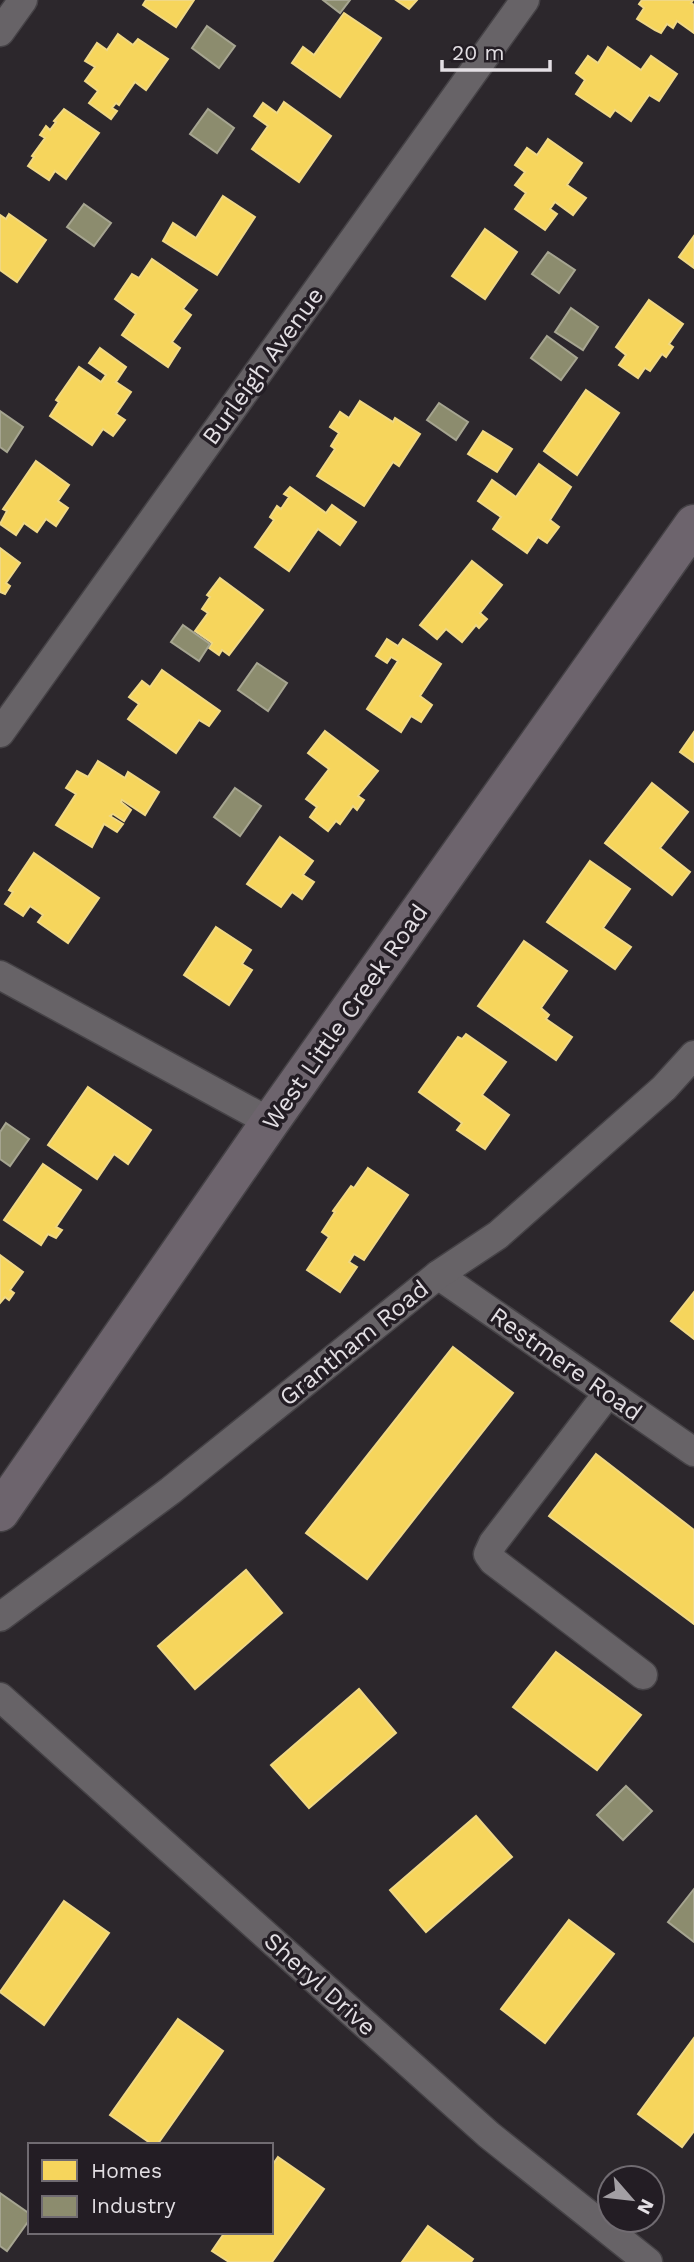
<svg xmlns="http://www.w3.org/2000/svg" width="694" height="2262" font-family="'Work Sans',sans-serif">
<rect width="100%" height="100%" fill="#2c272c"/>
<g fill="#f6d55c" stroke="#f0d885" stroke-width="2">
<polygon points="146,0 194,0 176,27 143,5"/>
<polygon points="396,0 417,0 409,9"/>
<polygon points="642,0 693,0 691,3 694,5 694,33 677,21 673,28 667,24 661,33 655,30 637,19 644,8 639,4"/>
<polygon points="344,13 381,38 340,97 292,63 303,47 314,55"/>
<polygon points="118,34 133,45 138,39 168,59 146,90 135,82 119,105 116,103 112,108 117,111 111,119 89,103 98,91 85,81 95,67 85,61 97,43 107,50"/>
<polygon points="608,47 641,70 651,56 677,74 659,101 649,95 631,121 615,110 610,117 576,94 585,80 576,73 588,56 598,63"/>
<polygon points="284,102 331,136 299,182 252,149 268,126 254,116 263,103 277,113"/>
<polygon points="64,109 99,133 66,179 55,171 49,180 28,166 34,157 32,156 45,138 40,135 46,126 50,130 56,122 54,121"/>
<polygon points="548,139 582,163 567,185 586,198 573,215 555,202 550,209 557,214 545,230 515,209 526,193 515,185 525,172 515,165 527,148 537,155"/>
<polygon points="223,196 255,217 217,275 163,241 173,223 196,238"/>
<polygon points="9,214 46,240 17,282 0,270 0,215 6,219"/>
<polygon points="485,229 517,252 485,299 452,276"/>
<polygon points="694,236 694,268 679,257"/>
<polygon points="152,259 197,290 183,309 191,315 172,342 180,348 168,367 122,335 136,314 115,299 132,274 139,278"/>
<polygon points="649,300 683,324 669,344 673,347 666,357 662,354 650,371 645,368 638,378 619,365 626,355 616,347"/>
<polygon points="100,348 126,367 116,382 131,392 116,414 125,420 113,436 103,429 92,445 50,416 59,402 56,400 79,367 101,382 106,375 89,363"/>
<polygon points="586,390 619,413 577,475 544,451"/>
<polygon points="360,401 393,422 395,418 420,434 399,466 393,462 364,506 317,476 335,449 331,446 339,433 330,427 340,412 349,418"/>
<polygon points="483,431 512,449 497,472 468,454"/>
<polygon points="36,461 69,485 58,501 68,508 56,526 46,519 37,532 24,523 16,535 0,524 7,511 3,509"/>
<polygon points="539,464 571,487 550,520 559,527 547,543 538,537 527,553 493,529 501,517 478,501 492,480 516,497"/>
<polygon points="290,487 326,513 332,505 356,522 340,545 318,529 289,571 255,547 274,520 270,517 277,506 281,509 289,497 284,494"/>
<polygon points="0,548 20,563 6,583 10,586 5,594 0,592"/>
<polygon points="472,561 502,585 480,613 487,619 479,628 476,625 462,642 446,629 437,639 420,625"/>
<polygon points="220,578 263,610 229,655 222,650 219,655 209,648 212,643 195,631 208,613 202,609 210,597 207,595"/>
<polygon points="387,639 398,646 403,639 441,664 420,696 432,705 421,722 411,716 401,732 367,709 398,661 391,657 387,663 376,656"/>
<polygon points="162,670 220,711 209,726 199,720 176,753 128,719 139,704 129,697 142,681 150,687"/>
<polygon points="325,731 378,771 358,796 364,800 357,810 353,806 340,824 336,821 328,831 310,817 317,807 306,799 329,769 308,753"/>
<polygon points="694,732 694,762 680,752"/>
<polygon points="98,761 125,778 128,772 159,792 145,815 122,800 121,802 131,810 124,821 113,814 110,816 123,824 117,832 104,824 92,847 56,825 76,794 66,788 77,771 88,777"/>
<polygon points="652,783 688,812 660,848 690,872 672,895 605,843"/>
<polygon points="280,837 313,861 303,875 314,882 302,899 292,892 281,907 247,884"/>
<polygon points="34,853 99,898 68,943 38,922 43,915 30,906 23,916 5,904 13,892 9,890"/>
<polygon points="590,861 630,889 603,928 631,947 615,969 547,922"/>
<polygon points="216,927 251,950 242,964 252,970 229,1005 184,975"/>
<polygon points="524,941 567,971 541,1008 549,1015 546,1019 572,1037 556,1060 478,1006"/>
<polygon points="466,1034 506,1062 482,1095 509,1115 485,1149 457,1130 462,1123 419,1092 458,1037 462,1039"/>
<polygon points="88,1087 151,1130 128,1164 114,1154 97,1179 48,1145"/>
<polygon points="43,1164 81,1190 56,1227 62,1230 56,1238 48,1234 41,1245 4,1220"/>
<polygon points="368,1168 408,1195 364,1260 354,1254 349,1262 357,1267 340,1292 307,1270 329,1237 322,1232 335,1212 333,1211 351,1186 354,1188"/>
<polygon points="0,1255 23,1272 10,1290 14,1293 9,1300 5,1297 0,1303"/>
<polygon points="694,1292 694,1339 671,1321"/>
<polygon points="453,1347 513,1393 367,1579 306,1533"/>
<polygon points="596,1454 694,1530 694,1624 549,1516"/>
<polygon points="246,1570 282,1613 195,1689 158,1646"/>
<polygon points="556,1652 641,1715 597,1770 513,1707"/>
<polygon points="359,1689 396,1733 309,1808 271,1765"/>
<polygon points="476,1816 512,1857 426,1932 390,1890"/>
<polygon points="64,1901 109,1933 44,2025 0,1992"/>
<polygon points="569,1920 614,1954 545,2043 501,2009"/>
<polygon points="178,2019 223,2051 157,2145 153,2145 110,2115"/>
<polygon points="694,2038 694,2131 682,2147 638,2114"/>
<polygon points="278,2157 324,2189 272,2262 229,2262 212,2251 225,2232 271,2232 271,2167"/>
<polygon points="428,2226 473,2259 471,2262 402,2262"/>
</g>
<g fill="#8c8c6e" stroke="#a6a591" stroke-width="2">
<polygon points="323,0 350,0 340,13"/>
<polygon points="207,26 235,46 219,68 192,48"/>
<polygon points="208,109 234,128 217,153 190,134"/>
<polygon points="84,204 111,223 94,246 67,227"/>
<polygon points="548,252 575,270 559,293 532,274"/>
<polygon points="571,308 598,327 583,350 555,332"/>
<polygon points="547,336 577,358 561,380 531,358"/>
<polygon points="439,403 468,422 456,440 427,420"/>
<polygon points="0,411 23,427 7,452 0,447"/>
<polygon points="183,625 210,644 199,661 171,642"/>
<polygon points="257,663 287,683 268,711 238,690"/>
<polygon points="235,788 261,806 240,836 214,817"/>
<polygon points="6,1123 29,1139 10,1166 0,1159 0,1132"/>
<polygon points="626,1786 652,1811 623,1840 597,1815"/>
<polygon points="694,1889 694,1942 668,1922"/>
<polygon points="0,2193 30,2214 30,2219 7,2251 0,2246"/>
</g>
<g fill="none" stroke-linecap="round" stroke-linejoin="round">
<defs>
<g id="street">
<polyline points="0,32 23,0"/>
<polyline points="0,733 525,0"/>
<polyline points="0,975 270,1122"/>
<polyline points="438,1275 694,1452"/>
<polyline points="608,1393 493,1543 488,1554 493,1561 643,1675"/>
<polyline points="0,1617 170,1491 438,1275 498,1235 664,1088 694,1055"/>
<polyline points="0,1697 489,2135 648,2262"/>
</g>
<polyline id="primary" points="0,1512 270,1122 694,524"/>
</defs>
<use href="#street" stroke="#454246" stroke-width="31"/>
<use href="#primary" stroke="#454246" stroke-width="41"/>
<use href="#street" stroke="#676367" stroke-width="28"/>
<use href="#primary" stroke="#6d646d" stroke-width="38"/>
</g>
<g text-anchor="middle" stroke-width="7" stroke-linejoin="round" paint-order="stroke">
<g font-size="24" fill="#e3dfe4" stroke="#231d24">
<text transform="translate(263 366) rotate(-54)" y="8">Burleigh Avenue</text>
<text transform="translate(345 1017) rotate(-55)" y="8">West Little Creek Road</text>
<text transform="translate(354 1343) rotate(-39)" y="8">Grantham Road</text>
<text transform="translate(566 1364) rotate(35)" y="8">Restmere Road</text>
<text transform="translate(320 1984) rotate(42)" y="8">Sheryl Drive</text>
</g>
</g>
<rect x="28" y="2143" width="245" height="91" fill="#231d24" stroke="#706b71" stroke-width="2"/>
<rect x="42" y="2160" width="35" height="21" fill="#f6d55c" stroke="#706b71" stroke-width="2"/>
<text x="91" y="2178" font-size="21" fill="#e3dfe4">Homes</text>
<rect x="42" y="2196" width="35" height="21" fill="#8c8c6e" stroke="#706b71" stroke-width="2"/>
<text x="91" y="2213" font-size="21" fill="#e3dfe4">Industry</text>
<g transform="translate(631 2199) rotate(118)"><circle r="33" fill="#231d24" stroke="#706b71" stroke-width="2"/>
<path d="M0-5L12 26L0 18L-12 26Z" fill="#a39fa4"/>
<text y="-10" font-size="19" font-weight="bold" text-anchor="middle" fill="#e3dfe4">N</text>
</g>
<path d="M442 60v10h108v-10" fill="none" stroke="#e3dfe4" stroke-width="3.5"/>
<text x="452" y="60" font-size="21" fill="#e3dfe4" stroke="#231d24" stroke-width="5" paint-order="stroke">20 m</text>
</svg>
